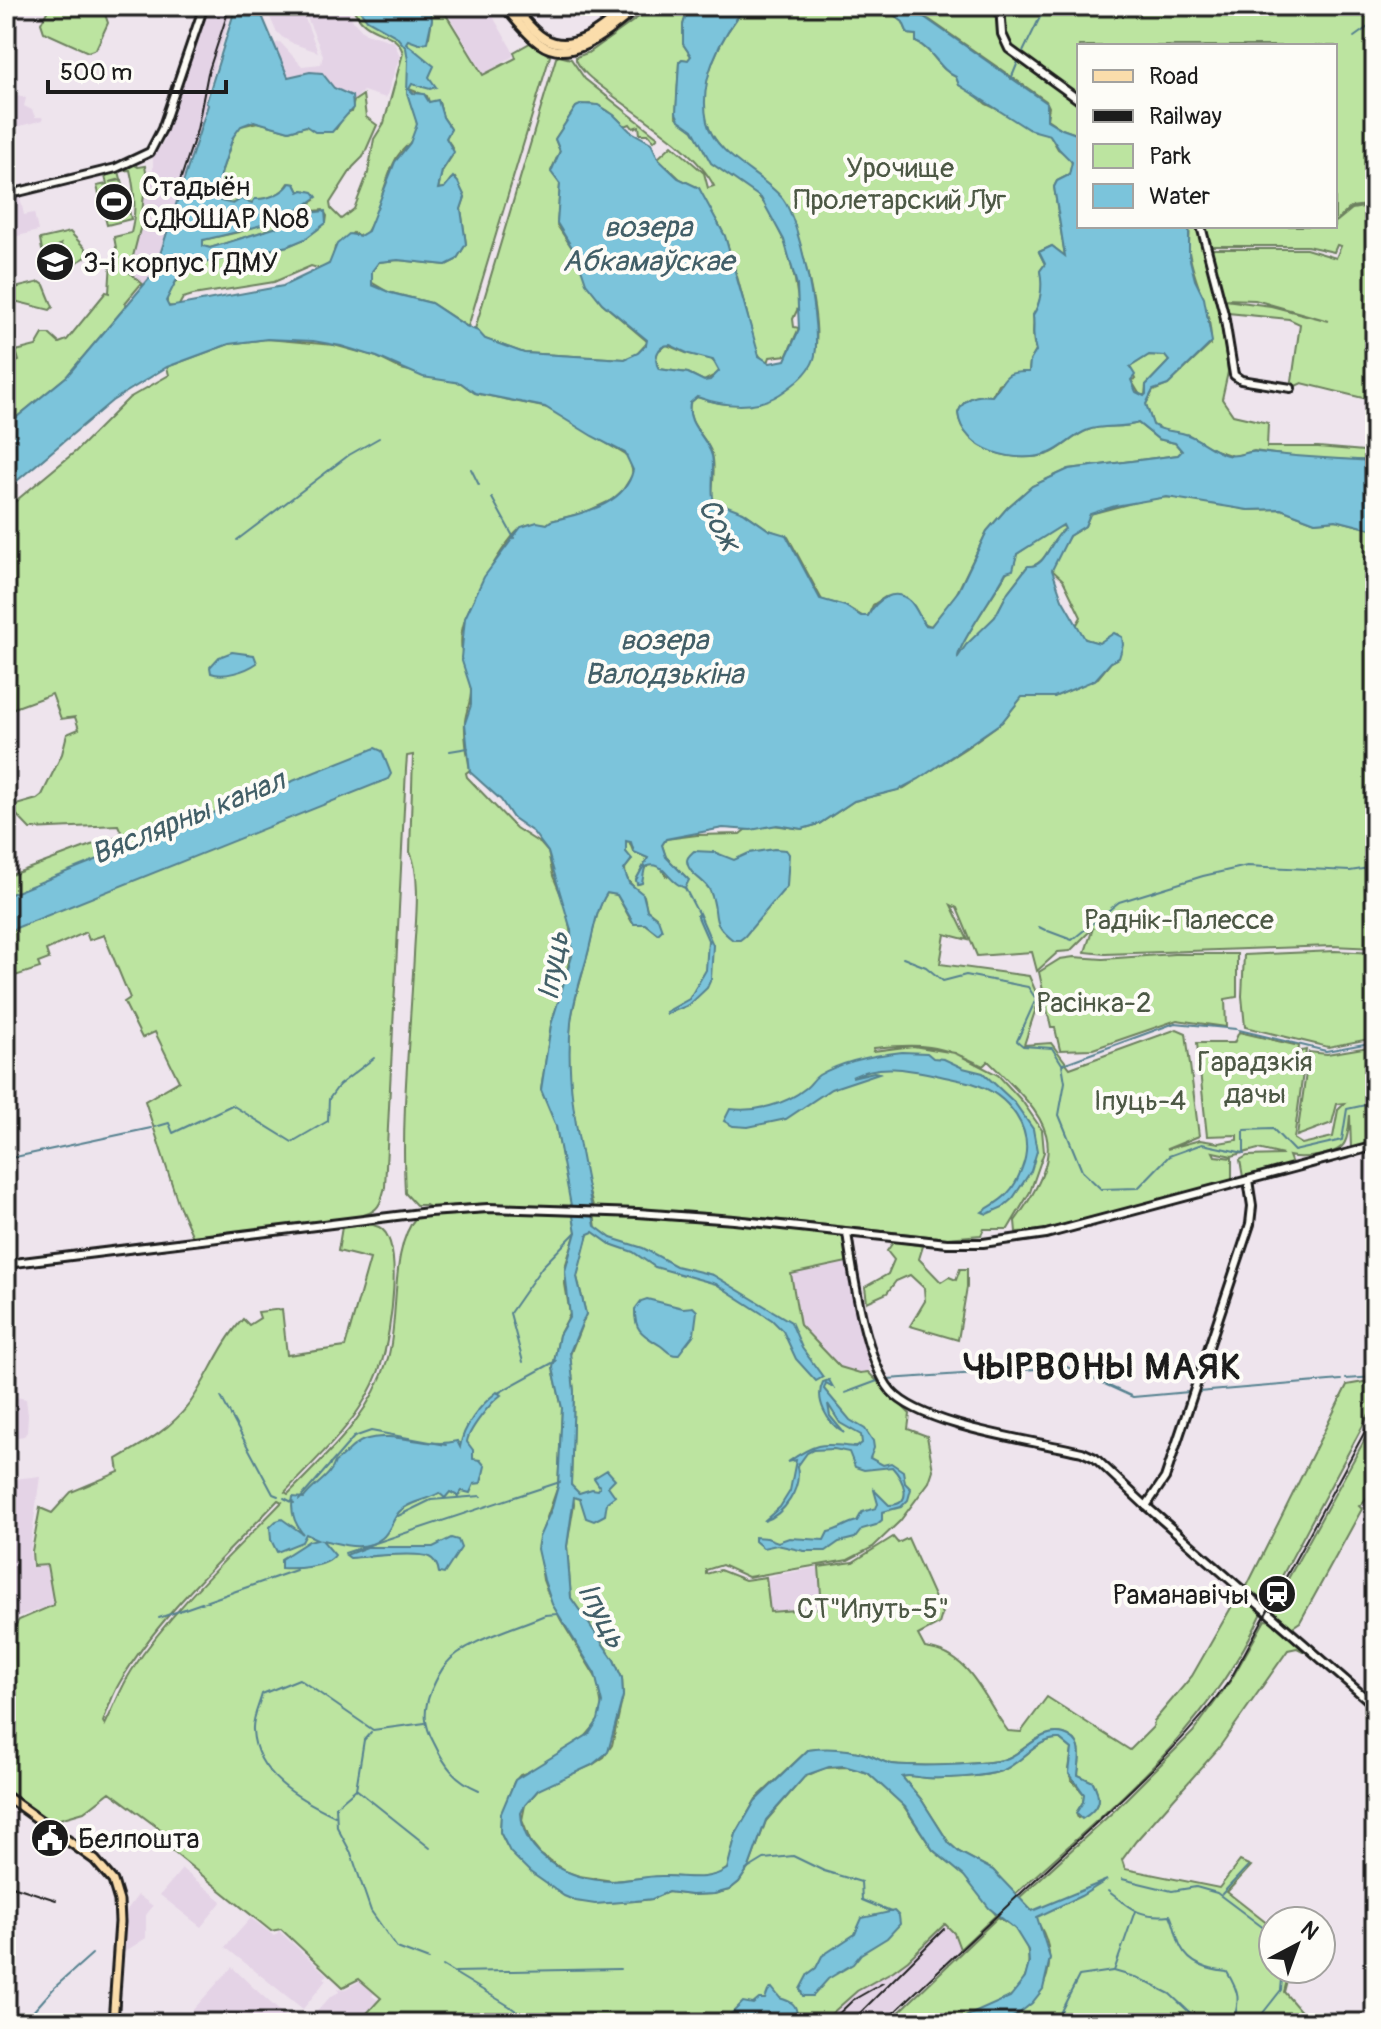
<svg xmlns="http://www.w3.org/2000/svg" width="1381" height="2029" font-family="Pangolin,sans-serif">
<rect width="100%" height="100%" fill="#eee4ed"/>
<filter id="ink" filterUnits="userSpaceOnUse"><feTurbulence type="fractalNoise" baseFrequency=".0125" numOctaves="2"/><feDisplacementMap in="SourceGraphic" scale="16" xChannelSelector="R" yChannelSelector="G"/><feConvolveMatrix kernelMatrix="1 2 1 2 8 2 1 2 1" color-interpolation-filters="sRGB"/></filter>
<g filter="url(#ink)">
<g fill="#e4d3e6">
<polygon points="207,6 233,6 204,102 209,104 154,273 145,286 129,272 141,225 146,172 153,171 153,157 164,140"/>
<polygon points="265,6 300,6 318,52 294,44 282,37 276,31"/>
<polygon points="302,6 331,6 334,12 347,7 353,21 363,32 394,42 400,56 386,98 363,91 354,101 349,93 334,88 320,72 310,72 288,77 274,44 280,42 302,66 321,64 323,55"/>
<polygon points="455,6 487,6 515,55 484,74 447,13"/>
<polygon points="6,76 17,79 13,94 26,98 24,106 32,110 35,117 42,117 43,120 16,127 16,131 11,133 6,107"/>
<polygon points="20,197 24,215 34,213 38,231 6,239 6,201"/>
<polygon points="848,1263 870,1371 860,1372 842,1367 801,1325 792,1274"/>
<polygon points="6,1395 26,1399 28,1415 27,1432 24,1436 13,1438 12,1431 6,1429"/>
<polygon points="40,1476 30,1551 31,1567 46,1566 53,1605 17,1617 6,1634 6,1480"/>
<polygon points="819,1567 823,1608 770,1612 766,1577"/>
<polygon points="182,1869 222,1901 201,1927 160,1895"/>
<polygon points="138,1895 153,1906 146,1915 146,1938 121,1954 123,1915"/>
<polygon points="251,1918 274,1936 279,1931 327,1975 324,1978 326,1980 303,2009 225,1947"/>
<polygon points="945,1924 954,1934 960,1949 880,2023 821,2023 857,1991 893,1971 908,1960"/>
<polygon points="232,1967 255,1989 293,2023 181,2023"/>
<polygon points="360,1981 374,1993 372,1996 378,2000 358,2023 319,2023 312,2017 330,1997 339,1992 337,1989 345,1989"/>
</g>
<g fill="#bce4a0" stroke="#6c805e" stroke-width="2" fill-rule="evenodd">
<polygon points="50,6 88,6 105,14 108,23 96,49 88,52 44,32 41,23"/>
<path d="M 352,6 L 372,6 L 404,37 L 421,44 L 429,37 L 432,19 L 414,6 L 450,6 L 445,13 L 483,75 L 516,58 L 514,52 L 530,43 L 550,56 L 468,327 L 431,303 L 388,292 L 371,282 L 372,271 L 379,262 L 398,260 L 446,265 L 456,260 L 466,244 L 461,209 L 465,197 L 455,178 L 451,179 L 444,188 L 438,189 L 442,171 L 452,156 L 453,148 L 446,138 L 451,129 L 443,117 L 439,102 L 429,102 L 427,96 L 409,89 C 407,103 417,113 417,126 C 417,141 404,146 397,157 C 384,179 380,213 366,233 L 360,236 L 353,233 L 335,247 L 332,262 L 321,269 L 311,266 L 274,282 L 193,295 L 183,298 L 178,307 L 167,306 L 167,298 L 174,284 L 193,265 L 288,246 L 305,239 L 326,223 L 327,216 L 323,210 L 313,211 L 287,224 L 210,248 L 203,246 L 203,240 L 239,232 L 289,215 L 315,200 L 311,192 L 303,190 L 299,192 L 295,184 L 289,183 C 283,194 267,200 255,199 L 252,203 L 241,199 L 229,205 L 220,201 L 217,193 L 222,170 L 234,135 L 241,126 L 258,122 L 289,131 L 306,126 L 336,129 L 344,116 L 351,112 L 354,101 L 363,95 L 366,117 L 377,125 L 363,157 L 353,167 L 330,203 L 331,209 L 341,219 L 354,209 L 368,173 L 374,139 L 384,123 L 403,53 C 395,26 366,40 352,6 Z"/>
<path d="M 654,6 L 689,6 L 683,25 L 683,44 L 691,56 L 688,60 L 682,59 L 679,62 L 676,116 L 693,130 L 712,163 L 755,192 L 769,209 L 786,245 L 795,280 L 799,306 L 793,319 L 794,327 L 799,328 L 787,355 L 770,357 L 768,363 C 750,354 751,324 745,306 C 738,282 733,256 723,233 C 717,217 703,205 699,188 L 680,179 L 658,158 L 672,145 L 704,173 L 708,188 L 714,186 C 696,150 644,119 612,95 C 599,84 584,76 576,60 L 576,57 L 590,52 Z"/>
<path d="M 747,6 L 883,6 L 903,22 L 908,34 L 916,35 L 916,42 C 933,49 939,70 956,77 L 959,85 L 970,90 L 986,104 L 1050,135 L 1058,149 L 1070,157 L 1072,164 L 1069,175 L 1057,181 L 1054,187 L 1065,256 L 1052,246 L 1039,252 L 1045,264 L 1040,271 C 1044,285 1041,303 1033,315 C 1035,329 1030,334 1036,351 L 1030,361 L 1029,372 L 1022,372 L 998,384 L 992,396 C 977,394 964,397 958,413 C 962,452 1019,465 1051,453 C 1064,447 1074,435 1088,430 C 1104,424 1122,429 1138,423 L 1158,439 L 1175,443 L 1182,451 L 1178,455 L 1069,469 L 1032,486 L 1007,508 L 987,531 L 956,595 L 931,626 L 923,623 L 914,606 L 885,597 L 873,605 L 868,616 L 864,617 L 845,606 L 822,600 L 788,537 L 769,530 L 743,512 L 720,506 L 712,498 C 712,484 716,470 712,454 C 706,435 686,425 690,403 L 697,397 C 732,409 766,407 794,383 C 804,374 812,367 815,353 C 822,318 800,231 782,200 C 775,188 761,181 750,173 C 736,163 715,144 709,128 C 693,89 721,34 747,6 Z"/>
<polygon points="900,6 1375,6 1375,204 1351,207 1336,222 1352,209 1375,205 1375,401 1302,383 1291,388 1300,324 1289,319 1228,313 1225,300 1271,306 1329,321 1255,300 1224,299 1219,291 1210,249 1306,249 1336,258 1341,246 1337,245 1334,252 1307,246 1209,246 1203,226 1335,226 1335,46 1079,46 1079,135 1062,129 1047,119 1049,107 1046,101 930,20"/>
<path d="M 559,56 L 571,59 L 585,79 L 658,137 L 654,141 L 648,134 L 640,134 L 639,126 L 633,128 L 630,124 L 625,126 C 611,112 597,98 576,107 L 555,139 L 560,151 L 551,171 L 560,184 L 557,225 L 576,254 L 588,285 L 602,303 L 648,342 L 637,354 L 625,359 L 524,353 L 485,339 L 475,329 L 556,58 Z"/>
<path d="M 133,164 L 138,167 L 145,166 L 146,172 L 141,225 L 129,272 L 145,286 L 140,285 L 125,303 L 127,305 L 67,376 L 6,426 L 6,366 L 19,361 L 16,351 L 36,346 L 43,334 L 49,334 L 59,343 L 67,340 L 106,292 L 109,293 L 111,260 L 118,258 L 114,237 L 131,233 C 136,214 135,191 130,170 L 119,171 L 121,179 L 110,182 L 122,180 L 131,219 L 107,225 L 97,186 L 107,184 L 105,176 Z"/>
<path d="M 1189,226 L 1197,226 L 1221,316 L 1228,372 L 1222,399 L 1233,415 L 1268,423 L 1267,447 L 1318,447 L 1375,452 L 1375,461 L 1303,458 L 1254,451 L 1233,456 L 1215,450 L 1189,435 L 1163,430 L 1153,425 L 1146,404 L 1153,391 L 1168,385 L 1211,344 C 1212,313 1196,287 1190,257 C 1187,247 1191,236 1189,226 Z"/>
<polygon points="70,232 86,249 86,257 74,264 67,263 61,244 49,252 42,250 40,239"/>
<polygon points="40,282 44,285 53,307 50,310 6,299 6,290"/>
<path d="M 267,339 L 334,345 L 377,357 L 401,369 L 461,383 L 475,393 L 548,408 L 629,457 L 633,474 L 623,490 L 612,500 L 586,512 L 551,521 L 547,524 C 540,523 530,523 523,527 C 506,536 465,610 462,631 C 458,659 470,669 471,691 C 471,703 466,710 465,721 C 464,737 467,754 470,770 L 466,773 L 467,777 L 516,828 L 541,844 L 548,852 L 553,876 L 567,909 L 572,943 L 566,978 L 551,1025 L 541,1090 L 554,1117 L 573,1208 L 435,1210 L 426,1205 L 416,1205 L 405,1193 C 401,1114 410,1034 414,955 C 415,926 422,877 410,852 L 413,755 L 407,756 L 406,769 L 385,1187 C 382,1197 381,1207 371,1212 C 356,1221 214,1238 193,1237 L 178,1203 L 145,1101 L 179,1081 L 155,1032 L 142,1038 L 124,1002 L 130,998 L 104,935 L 89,940 L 86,932 L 46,950 L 49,959 L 38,963 L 40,968 L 6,979 L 6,877 L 91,845 L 123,836 L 118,825 L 30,829 L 9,807 L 37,799 L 42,795 L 62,754 L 67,734 L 79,729 L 75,717 L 61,719 L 52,694 L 6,711 L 6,509 L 76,451 L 129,398 L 169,375 L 167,367 L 229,344 Z"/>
<polygon points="667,345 686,353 711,359 719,367 719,373 704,381 688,373 659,369 656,359 658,351"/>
<polygon points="1149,355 1165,356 1169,361 1146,385 1145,395 1140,395 1131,380 1135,379 1130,367"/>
<path d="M 1155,497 L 1183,498 L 1248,510 L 1281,509 L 1315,522 L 1336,520 L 1375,530 L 1375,948 L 1332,946 L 1105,954 L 1085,952 L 1093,928 L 1070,951 L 1058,952 L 1037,971 L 1032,952 L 977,956 L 957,908 L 951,905 L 968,940 L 945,934 L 940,964 L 1029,976 L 1039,999 L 1024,1045 L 1051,1043 L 1070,1068 L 1177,1029 L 1186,1033 L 1199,1136 L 1167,1149 L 1200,1140 L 1219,1143 L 1237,1140 L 1237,1135 L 1207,1136 L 1197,1043 L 1234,1043 L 1239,1032 L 1299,1046 L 1296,1076 L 1301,1051 L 1306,1050 L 1294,1139 L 1302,1144 L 1333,1137 L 1338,1110 L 1345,1103 L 1337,1104 L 1332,1123 L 1297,1136 L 1309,1052 L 1327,1054 L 1375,1046 L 1375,1143 L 1351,1149 L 1350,1115 C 1349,1123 1349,1134 1345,1142 C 1339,1156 1302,1159 1289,1156 L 1292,1164 L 1243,1177 L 1240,1160 L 1247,1156 L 1283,1155 L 1258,1149 L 1232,1156 L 1213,1152 L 1215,1156 L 1232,1158 L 1232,1181 L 1039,1231 L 1016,1232 L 1015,1221 C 1071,1143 1051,1122 988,1061 L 983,1066 C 941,1044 919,1043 874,1048 L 873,1051 L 913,1046 L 955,1053 L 998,1075 L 1022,1101 L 1042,1130 L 1044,1152 L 1030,1192 L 1008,1229 L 984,1229 L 981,1235 L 947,1238 L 754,1217 L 594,1209 C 577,1156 564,1076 571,1021 C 574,999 582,978 587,956 C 593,935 595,911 607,893 L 617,895 L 632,922 L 645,924 L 656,933 L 656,917 L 647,910 L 644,896 C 635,887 625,883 625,868 L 631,861 L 626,852 L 625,842 L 629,841 L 633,851 L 648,858 L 636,880 L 638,884 L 642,883 L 643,870 L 651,864 L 660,866 L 666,876 L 686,877 L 666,857 L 662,845 L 666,839 L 697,835 L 740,834 L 745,830 L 773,825 L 802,829 L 819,824 L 854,801 L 904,788 L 966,748 L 1002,722 L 1022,697 L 1054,697 L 1098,678 L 1111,662 L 1117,659 C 1121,650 1126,641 1118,634 L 1099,643 L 1085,639 L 1076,626 L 1081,617 L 1063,580 L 1052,570 L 1053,565 L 1069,536 L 1085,526 L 1090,514 Z"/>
<path d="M 1064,526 L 1066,528 C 1049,539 1048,566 1027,567 L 1008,592 L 995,617 L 957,656 C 958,645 998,589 1006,573 L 1013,567 L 1017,554 L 1057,527 Z"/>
<polygon points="1335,951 1375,953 1375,1038 1328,1047 1245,1027 1242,996 1244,955"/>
<polygon points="1174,954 1237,954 1237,997 1225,999 1226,1027 1177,1020 1093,1049 1060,1050 1055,1028 1051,1028 1039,972 1060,959 1074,957 1103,959"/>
<path d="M 482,1210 L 574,1213 L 576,1232 L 566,1264 L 565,1284 L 570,1314 L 559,1335 L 553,1368 L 562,1408 L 558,1486 L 538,1543 L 543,1580 L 549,1596 L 561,1620 L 597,1679 L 602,1708 L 598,1722 L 586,1736 L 536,1769 L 520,1775 L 514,1782 L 501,1817 L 500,1832 L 507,1846 L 536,1876 L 576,1901 L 601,1903 L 635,1901 L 652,1899 L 668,1892 L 691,1895 L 714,1894 L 729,1890 L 739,1882 L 749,1867 L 766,1821 L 804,1777 L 824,1768 L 848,1767 L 868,1773 L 901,1802 L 933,1850 L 967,1878 L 996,1915 L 960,1949 L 954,1933 L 945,1924 L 908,1960 L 893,1971 L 857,1991 L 821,2023 L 490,2023 L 477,2015 L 470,2023 L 358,2023 L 381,1998 L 359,1979 L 343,1987 L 281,1929 L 271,1931 L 172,1851 L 165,1833 L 110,1792 L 84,1812 L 46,1823 L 24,1803 L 6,1792 L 6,1639 L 19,1620 L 54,1605 L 47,1565 L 33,1566 L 32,1551 L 40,1508 L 52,1513 L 71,1492 L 119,1472 L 117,1459 C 145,1443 171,1429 190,1403 C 209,1376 220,1344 243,1319 L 249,1325 L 260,1318 L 258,1312 L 282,1309 L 287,1355 L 345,1347 L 370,1259 L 338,1251 L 342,1227 C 354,1226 368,1222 379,1227 C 405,1240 390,1334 383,1358 C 378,1375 369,1394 359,1409 C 339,1439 310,1465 285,1492 L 288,1494 C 330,1451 370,1417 388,1358 C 400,1316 389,1248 417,1216 ZM 278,1500 L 282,1502 C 231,1555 173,1608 132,1670 C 121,1687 114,1707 105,1725 L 103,1722 C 108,1709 112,1695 120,1682 C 158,1617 226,1555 278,1500 Z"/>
<path d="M 594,1213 L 738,1222 L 844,1235 L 847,1262 L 791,1274 L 800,1325 L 840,1367 L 860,1373 L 868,1372 L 910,1414 L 908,1429 L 927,1436 L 933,1470 L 929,1482 L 900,1521 L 873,1547 L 848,1560 L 748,1577 L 722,1565 L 706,1570 L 706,1574 L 720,1570 L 745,1580 L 766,1577 L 770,1612 L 822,1608 L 819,1567 L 853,1562 L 893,1537 L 898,1543 L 908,1538 L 942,1614 L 939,1624 L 918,1635 L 925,1648 C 972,1654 983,1698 1008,1731 L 1021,1732 L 1047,1697 L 1130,1750 L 1153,1727 L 1154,1721 L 1192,1676 L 1236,1599 L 1243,1595 L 1262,1613 C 1206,1733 1110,1808 1014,1895 L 993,1870 L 959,1852 L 949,1843 L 921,1799 L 902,1777 C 910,1774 917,1778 926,1778 C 944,1779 984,1777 1001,1771 C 1022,1764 1036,1737 1060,1739 L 1072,1749 L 1069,1770 L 1071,1779 L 1084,1794 L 1083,1802 L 1076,1813 L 1078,1818 C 1099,1812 1102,1800 1093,1782 L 1078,1775 C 1079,1759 1086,1741 1064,1734 C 1038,1727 1022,1758 997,1761 C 968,1765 921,1767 892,1764 C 884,1763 877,1758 869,1755 C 849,1749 828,1748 808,1750 L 756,1799 L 736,1834 L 728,1868 L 717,1875 L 700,1878 L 663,1876 L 613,1881 L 579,1876 L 565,1871 L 540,1854 L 531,1843 L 522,1820 L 525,1805 L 540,1788 L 592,1765 L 604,1757 L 612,1745 L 623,1696 L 622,1678 L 614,1660 L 571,1598 L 567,1546 L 574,1504 L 571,1483 L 574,1392 L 570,1355 L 586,1314 L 577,1277 L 581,1258 L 588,1234 L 596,1228 Z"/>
<polygon points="894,1241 923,1246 919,1259 941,1282 949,1277 956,1280 960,1269 967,1269 967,1287 958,1340 910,1326 925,1301 924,1288 910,1275 896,1281 887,1293 867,1302 865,1287 888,1274 894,1260 887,1251"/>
<polygon points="1375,1380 1375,1403 1267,1604 1246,1588 1347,1385"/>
<path d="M 1375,1421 C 1375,1448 1381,1489 1359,1506 L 1362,1509 L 1300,1622 L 1291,1628 L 1278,1618 L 1273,1606 Z"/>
<path d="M 1265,1620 L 1272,1621 L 1305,1652 L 1297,1648 L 1288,1650 L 1218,1749 L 1136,1841 L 1122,1860 L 1125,1869 L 1219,1888 L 1240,1861 L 1251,1866 L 1227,1892 L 1273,1928 L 1273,1969 L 1290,1969 L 1284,1992 L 1311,2023 L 1000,2023 C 1059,1996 1065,1942 1018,1899 L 1115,1810 L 1193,1732 L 1231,1680 Z"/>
<path d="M 998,1917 C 1003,1921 1009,1923 1014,1927 C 1034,1945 1033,1976 1013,1994 C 1000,2006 974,2016 957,2021 C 936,2027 909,2023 888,2023 Z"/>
</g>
<g fill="#7bc4db" stroke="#55818f" stroke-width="2" fill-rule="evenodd">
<path d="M 236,6 L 258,6 L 288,77 L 310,72 L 322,73 L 334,88 L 352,96 L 353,108 L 332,132 L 315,132 L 306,126 L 289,131 L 254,121 L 241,126 L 233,137 L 222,170 L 217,193 L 220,201 L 233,204 L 241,199 L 252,203 L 255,199 C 267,200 284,193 290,183 L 295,184 L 299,192 L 303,190 L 313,192 L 317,197 C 286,222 241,231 203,240 L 203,246 L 210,248 L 287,224 L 309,213 L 325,211 L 326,223 L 305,239 L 288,246 L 193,265 L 176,281 L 166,301 L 169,307 L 283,286 L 329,264 L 337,244 L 349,234 L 360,236 L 368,231 L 395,162 L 410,143 L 417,124 L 407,93 L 408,60 L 406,48 L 396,36 L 367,20 L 357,6 L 429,6 L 432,19 L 427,42 L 419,44 L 408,40 L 406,43 L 434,66 L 429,77 L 436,87 L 430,89 L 412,84 L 409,89 L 413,93 L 424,94 L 429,102 L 438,100 L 443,117 L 451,129 L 446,138 L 454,152 L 442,171 L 438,189 L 444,188 L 453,177 L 458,182 L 465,197 L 461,209 L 466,244 L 456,260 L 446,265 L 398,260 L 379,262 L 372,271 L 372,285 L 391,293 L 431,303 L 466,326 L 478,331 L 485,339 L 524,353 L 625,359 L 638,353 L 646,345 L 647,340 L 602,303 L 586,283 L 576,254 L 557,223 L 560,184 L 551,172 L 560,151 L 555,139 L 576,107 L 582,104 L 598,105 L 614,115 L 630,131 L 651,143 L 659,160 L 678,178 L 699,188 L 725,236 L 759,356 L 770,363 L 785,360 L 799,330 L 797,285 L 784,240 L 761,198 L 711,163 L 693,130 L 679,120 L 676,113 L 679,62 L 682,59 L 688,60 L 691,56 L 683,44 L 683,25 L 689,6 L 747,6 C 720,36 698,81 707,122 C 715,156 764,175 783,199 C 800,221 823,333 814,359 C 809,374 792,386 780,394 C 755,410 723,406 697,397 L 690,403 C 686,426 707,436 712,456 C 715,470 710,493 714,501 L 743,512 L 769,530 L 786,535 L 820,599 L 845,606 L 861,616 L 868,616 C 876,600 895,586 911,602 C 917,609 920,618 925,625 L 931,626 L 959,590 L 987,531 L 1007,508 L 1032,486 L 1069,469 L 1178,455 L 1182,451 L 1175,443 L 1158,439 L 1138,423 C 1122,429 1104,424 1088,430 C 1074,435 1064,447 1050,453 C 1019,465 962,452 958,413 C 964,397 977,394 992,396 C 1007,378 1002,371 1029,372 L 1030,361 L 1036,351 C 1031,335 1035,329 1033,315 C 1041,303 1043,285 1040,271 L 1045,264 L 1039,252 L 1052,246 L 1065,256 L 1054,187 L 1057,181 L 1069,175 L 1072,162 L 1059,149 L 1050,135 L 1028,129 L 959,85 L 956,77 C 939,70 933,49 916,42 L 916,35 L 908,34 L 903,22 L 883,6 L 900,6 L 924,17 L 1047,103 L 1047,120 L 1062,129 L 1079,135 L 1079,226 L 1189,227 L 1189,256 L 1195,280 L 1204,298 L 1212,342 L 1168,385 L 1153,390 L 1146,404 L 1153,425 C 1164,433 1176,430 1188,435 C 1202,440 1212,451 1227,455 C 1239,458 1247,450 1257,452 C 1296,457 1335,459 1375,461 L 1375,530 L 1336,520 L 1315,522 L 1281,509 L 1248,510 L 1167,497 L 1115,506 L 1090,514 L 1085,526 L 1069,536 L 1052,570 L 1062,599 L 1085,639 L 1099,643 L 1114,633 L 1122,637 L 1123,645 L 1119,658 L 1111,662 L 1095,680 L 1054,697 L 1022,697 L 1002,722 L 919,779 L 898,790 L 854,801 L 819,824 L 802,829 L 777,825 L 751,830 L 723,828 L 666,839 L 662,845 L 666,857 L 689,880 L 685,888 C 666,882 665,859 645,867 L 642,883 L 637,884 L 636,880 L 648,858 L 634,852 L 631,842 L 626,841 L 626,852 L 632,859 L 624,870 L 629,883 L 643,894 L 647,910 L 658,919 L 662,930 L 658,934 L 645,924 L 634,924 L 617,895 L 607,893 C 595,911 593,936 587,957 C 581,979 573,1001 571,1023 C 564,1092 584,1160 595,1226 L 611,1238 L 643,1248 L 676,1266 L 713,1275 L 791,1322 L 802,1348 L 823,1377 L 816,1381 L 796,1359 L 783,1331 L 772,1320 L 716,1284 L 655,1267 L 633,1252 L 610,1244 L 593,1232 L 588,1234 L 577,1277 L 586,1314 L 570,1352 L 574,1392 L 571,1485 L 579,1493 L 592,1489 L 598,1490 L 600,1487 L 594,1478 L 607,1470 L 615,1479 L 608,1486 L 615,1496 L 607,1502 L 605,1515 L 594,1521 L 586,1518 L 580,1499 L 574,1497 L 567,1546 L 571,1598 L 614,1660 L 622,1678 L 623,1696 L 608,1752 L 592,1765 L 538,1790 L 525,1805 L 521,1813 C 523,1858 571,1880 611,1881 C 628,1881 644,1876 661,1876 C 684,1875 706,1883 727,1869 L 736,1834 L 755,1801 L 808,1750 C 828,1747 849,1749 869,1755 C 877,1758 884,1763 892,1764 C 921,1767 968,1765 998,1761 C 1022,1758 1038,1727 1064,1734 C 1086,1741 1079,1759 1078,1775 L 1093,1782 C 1102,1799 1099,1809 1082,1819 L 1076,1813 L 1083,1802 L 1084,1794 L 1069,1773 L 1072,1749 L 1060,1739 C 1036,1737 1022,1764 1001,1771 C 984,1777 944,1779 926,1778 C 917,1778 910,1774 902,1777 L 921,1799 L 949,1843 L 959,1852 L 993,1870 L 1032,1911 L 1107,1880 L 1081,1896 L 1037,1917 L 1050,1958 L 1043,1989 L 1032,2003 L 1017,2015 L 1000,2023 L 928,2023 L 956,2021 L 1010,1997 L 1025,1978 L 1029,1963 L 1028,1950 L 1015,1929 L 989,1908 L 964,1876 L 933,1850 L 905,1807 L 868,1773 L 844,1766 L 829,1767 L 806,1775 L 766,1820 L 749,1867 L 739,1882 L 729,1890 L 714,1894 L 691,1895 L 668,1892 L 652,1899 L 635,1901 L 595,1904 L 576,1901 L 564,1896 L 530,1872 L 510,1852 L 500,1832 L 501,1813 L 515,1780 L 589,1734 L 598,1720 L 602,1703 L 595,1674 L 552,1604 L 544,1580 L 537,1549 L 539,1537 L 552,1508 L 558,1486 L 562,1408 L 553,1368 L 559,1335 L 570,1316 L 565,1271 L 576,1232 L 556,1126 L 541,1090 L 551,1025 L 572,956 L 571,930 L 548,852 L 533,832 L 513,818 L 501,800 L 470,772 L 465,723 L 471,705 L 471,689 L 461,658 L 465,618 L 484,577 L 521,527 L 537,522 L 547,524 L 551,521 C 582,513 625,506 633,470 L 625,453 L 592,436 L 545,407 L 475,393 L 461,383 L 423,377 L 377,357 L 341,346 L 313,341 L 267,339 L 229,344 L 167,367 L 112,401 L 6,490 L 6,426 L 67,376 L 154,273 L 208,105 L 206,103 ZM 670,345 L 689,354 L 713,360 L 719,371 L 710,380 L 704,381 L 688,373 L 659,369 C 653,359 657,345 670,345 ZM 1149,355 L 1165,356 L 1169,361 L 1146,385 L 1146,394 L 1144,396 L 1136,392 L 1131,380 L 1135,375 L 1130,367 ZM 1063,525 L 1065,529 C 1050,538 1047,568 1028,566 L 1008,592 L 995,617 L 966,645 L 958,657 C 958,645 998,589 1006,572 L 1013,570 L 1017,554 Z"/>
<path d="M 232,652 L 254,655 L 257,663 C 246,671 223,678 211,673 L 210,667 L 219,657 Z"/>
<polygon points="375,748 382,751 391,774 388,779 6,932 6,896"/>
<path d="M 774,849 L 786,850 L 789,854 L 787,886 L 745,936 L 740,940 L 733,940 C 707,920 721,916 710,891 C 706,880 688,875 687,861 C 687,856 691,854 694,851 L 714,852 L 734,860 L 749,853 Z"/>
<polygon points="699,913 713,945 711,979 707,988 689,1005 667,1014 666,1012 689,999 706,970 708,940 697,915"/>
<path d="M 902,1052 L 927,1053 L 933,1058 L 944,1059 L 963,1068 L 983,1073 L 1014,1102 L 1033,1129 L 1037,1151 L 1031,1171 L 1013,1198 L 1003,1207 L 987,1214 L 982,1212 C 990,1206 1000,1202 1007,1194 C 1015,1186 1018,1178 1022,1168 C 1037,1130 1008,1094 972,1083 C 960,1080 948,1078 936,1075 C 908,1069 878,1063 852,1077 L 874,1072 L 879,1073 L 831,1089 L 786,1119 L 748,1127 L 733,1126 L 724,1121 L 730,1109 C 756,1112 785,1105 806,1088 C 811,1084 813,1079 819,1075 C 843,1061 875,1055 902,1052 Z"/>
<path d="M 647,1299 L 683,1308 L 693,1307 L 697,1311 L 694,1334 L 678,1355 C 669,1355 668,1351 661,1346 C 644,1335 634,1332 635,1309 L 641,1301 Z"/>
<path d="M 829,1380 L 833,1387 L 826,1383 L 824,1389 L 850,1420 L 865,1429 L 873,1441 L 874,1448 L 870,1458 L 883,1465 L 891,1463 L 903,1471 L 905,1483 L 911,1489 L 908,1500 L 901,1507 L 882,1512 L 882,1520 L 876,1525 L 862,1529 L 855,1538 L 839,1542 L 826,1551 L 804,1551 L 777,1545 L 763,1548 L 755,1541 L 755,1537 L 767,1538 L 778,1542 L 789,1538 L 824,1540 L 828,1532 C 839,1530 847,1523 857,1521 L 862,1512 L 876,1508 L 878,1504 L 874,1490 L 889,1505 C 915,1505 903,1479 892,1467 L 864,1470 L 855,1467 L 849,1452 L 834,1449 L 813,1450 L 807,1453 L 797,1467 C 802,1488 784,1515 764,1521 L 780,1507 L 790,1491 L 796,1460 L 788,1462 C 818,1441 822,1444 857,1447 L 862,1443 L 861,1435 L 840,1423 L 828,1404 L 830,1416 L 844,1433 C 828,1424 814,1400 823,1382 Z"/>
<path d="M 497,1392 L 501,1395 C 490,1403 468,1431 467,1442 L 473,1450 L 473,1459 L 480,1460 L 485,1466 L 481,1483 L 474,1484 L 470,1493 L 462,1491 L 458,1496 L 450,1492 L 445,1498 L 439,1493 C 427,1500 408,1502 399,1512 C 393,1519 389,1533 382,1538 C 364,1553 341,1544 322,1540 L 335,1555 C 327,1568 294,1569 281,1568 L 281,1559 L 309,1541 L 317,1539 L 306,1534 L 302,1542 L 277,1552 L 271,1540 L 270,1527 L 276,1521 L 282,1519 L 303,1534 C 295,1524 290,1511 293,1497 L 304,1498 C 313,1485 331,1477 335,1462 C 345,1456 351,1445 364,1440 C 395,1430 427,1449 457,1441 L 460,1447 C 463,1427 480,1405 497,1392 Z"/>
<path d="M 451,1538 L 458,1540 L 461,1548 L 444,1574 L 439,1573 C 438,1566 436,1560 429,1557 C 417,1551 366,1557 350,1558 L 346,1555 L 367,1547 L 433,1547 Z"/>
<polygon points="894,1911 899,1916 900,1924 887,1938 861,1954 853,1964 828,1979 813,1996 803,1996 800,1989 808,1974 816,1968 822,1956 855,1934 862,1918"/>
<path d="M 772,1988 L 780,1998 C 790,2002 796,2002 797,2015 L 792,2023 L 722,2023 L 743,2002 L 753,2004 L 759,1999 L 765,1999 L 768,1991 Z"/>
</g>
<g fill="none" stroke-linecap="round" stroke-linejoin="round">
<g stroke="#55818f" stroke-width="2">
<polyline points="1354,37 1375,22"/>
<polyline points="1023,52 1043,11 1058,6"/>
<polyline points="1011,79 1018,62"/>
<polyline points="471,469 479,485"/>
<polyline points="492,498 514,538"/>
<polyline points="237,540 349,455 379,438"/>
<polyline points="450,751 468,748"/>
<polyline points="685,888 699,915"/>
<polyline points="1039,927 1045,930"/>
<polyline points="1048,931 1072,940 1119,902 1203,876 1247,866 1350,871 1375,867"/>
<polyline points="903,958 926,967 943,981 966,975 1028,987 1036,999 1017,1041 1023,1046 1052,1048 1062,1064 1065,1082 1059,1115 1082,1171 1101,1189 1138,1188 1169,1156 1202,1144 1244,1153 1244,1130 1273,1129 1294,1151 1342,1140 1347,1109 1375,1103"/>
<polyline points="1239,1030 1326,1051 1375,1042"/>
<polyline points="1063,1064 1175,1023 1236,1029"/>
<polyline points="155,1127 169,1123 173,1133 232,1105 292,1142 328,1121 329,1099 339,1085 374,1058"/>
<polyline points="6,1159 151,1128"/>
<polyline points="523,1362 510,1313 542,1267 576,1232"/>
<polyline points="887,1379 1067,1367 1133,1397 1189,1392"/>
<polyline points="1346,1379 1375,1377"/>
<polyline points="1198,1392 1341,1380"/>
<polyline points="498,1393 556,1361"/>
<polyline points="845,1393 880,1380"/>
<polyline points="221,1397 273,1494 278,1496"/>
<polyline points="284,1498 294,1503"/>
<polyline points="299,1500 354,1437 371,1431 446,1445"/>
<polyline points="398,1516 431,1500 481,1496"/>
<polyline points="345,1553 560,1482"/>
<polyline points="159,1618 296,1570"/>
<polyline points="371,1732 364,1740 356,1789 430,1848"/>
<polyline points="356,1789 336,1806 337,1827 351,1853 371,1911 397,1948 429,1960"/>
<path d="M 479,1790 C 455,1780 445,1766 434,1743 C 424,1725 423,1710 431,1691 C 435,1682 440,1671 446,1664 C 464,1641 518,1627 545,1615 L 558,1614"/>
<path d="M 335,1816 C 299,1799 255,1775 253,1730 C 252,1719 259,1705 262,1694 L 299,1679 L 373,1730 L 425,1723"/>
<polyline points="746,1870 764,1859 793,1856 824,1871 861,1882 862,1900 891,1912"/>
<polyline points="1122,1879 1172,1891 1196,1887 1217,1893 1273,1935"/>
<path d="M 1108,1891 C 1131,1909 1139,1918 1170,1915 C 1175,1925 1176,1937 1181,1947 C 1190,1965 1209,1970 1227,1972 C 1240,1994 1240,1999 1233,2023"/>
<polyline points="1222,1894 1248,1866"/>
<polyline points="1135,1911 1114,1971 1138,1978 1170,1994 1201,2023"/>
<polyline points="443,1966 509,2006 533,2023"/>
<polyline points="455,1972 620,1969"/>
<polyline points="23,2023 55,1987 92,1954"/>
<polyline points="1055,2023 1079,1976 1113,1971"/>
<polyline points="1255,2023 1281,1990 1283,1969"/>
</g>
<defs>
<g id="secondary">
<polyline points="1000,6 1002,34 1009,49 1079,100"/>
<polyline points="6,195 116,168 150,152 162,129 204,6"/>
<polyline points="1201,226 1224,314 1234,375 1241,380 1291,388"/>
<path d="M 847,1233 C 853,1274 865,1360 891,1391 C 921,1426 1035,1441 1082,1452 L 1095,1458 L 1146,1506 L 1375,1706"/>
<polyline points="6,1264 429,1212 488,1208 638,1213 734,1220 947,1243 983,1243 1046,1234 1375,1146"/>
<polyline points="1146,1506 1165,1478 1250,1224 1252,1206 1248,1180"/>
</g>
<g id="primary">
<path d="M 504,6 C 515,18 526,34 539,43 C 574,68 613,25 640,6"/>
<path d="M 512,6 C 522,16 532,31 544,38 C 575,57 607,23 629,6"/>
<polyline points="6,1796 95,1860 113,1881 119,1901 120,1922 113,2023"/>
</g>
</defs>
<use href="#secondary" stroke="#1c1c1c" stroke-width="12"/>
<use href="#primary" stroke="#1c1c1c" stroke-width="13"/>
<use href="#secondary" stroke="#fdfcf7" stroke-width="6"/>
<use href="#primary" stroke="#fbddab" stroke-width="7"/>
<g stroke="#1c1c1c" stroke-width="2">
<polyline points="177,190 197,130 208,73 230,6"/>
<polyline points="6,1884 56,1900"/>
<polyline points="829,2023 853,2000 883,1983"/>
<polyline points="850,2023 944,1929"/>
<path d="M 883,2023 C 948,1962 1013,1900 1079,1839 C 1133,1788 1187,1740 1230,1680 L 1375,1413"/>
</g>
</g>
</g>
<defs>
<symbol id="stadium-disc" viewBox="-11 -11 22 22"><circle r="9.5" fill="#1c1c1c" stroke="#fdfcf7"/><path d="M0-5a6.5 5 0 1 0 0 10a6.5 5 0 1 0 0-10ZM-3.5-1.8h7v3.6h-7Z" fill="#fff"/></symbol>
<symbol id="university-disc" viewBox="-11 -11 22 22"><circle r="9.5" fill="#1c1c1c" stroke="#fdfcf7"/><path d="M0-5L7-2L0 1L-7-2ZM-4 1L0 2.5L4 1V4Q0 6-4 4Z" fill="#fff"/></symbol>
<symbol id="station-disc" viewBox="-11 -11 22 22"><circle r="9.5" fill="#1c1c1c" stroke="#fdfcf7"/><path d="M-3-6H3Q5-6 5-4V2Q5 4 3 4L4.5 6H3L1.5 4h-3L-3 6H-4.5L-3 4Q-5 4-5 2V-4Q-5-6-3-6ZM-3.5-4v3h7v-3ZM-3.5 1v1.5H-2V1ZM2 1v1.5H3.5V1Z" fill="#fff"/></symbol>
<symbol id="civic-disc" viewBox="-11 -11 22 22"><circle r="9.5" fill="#1c1c1c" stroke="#fdfcf7"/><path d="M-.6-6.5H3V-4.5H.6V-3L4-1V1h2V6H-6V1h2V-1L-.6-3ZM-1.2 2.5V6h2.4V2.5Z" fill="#fff"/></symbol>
</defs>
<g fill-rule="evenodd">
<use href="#stadium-disc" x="92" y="180" width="44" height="44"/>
<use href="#university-disc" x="33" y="240" width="44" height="44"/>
<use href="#station-disc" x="1255" y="1572" width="44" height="44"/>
<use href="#civic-disc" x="28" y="1816" width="44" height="44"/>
</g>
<g text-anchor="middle" stroke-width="8" stroke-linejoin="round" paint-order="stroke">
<g font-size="28" fill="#4c5844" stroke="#fdfcf7">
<text x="900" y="177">Урочище<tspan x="900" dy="32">Пролетарский Луг</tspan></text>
<text x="1179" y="929">Раднік-Палессе</text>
<text x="1094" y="1012">Расінка-2</text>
<text x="1255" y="1071">Гарадзкія<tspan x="1255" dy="32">дачы</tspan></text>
<text x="1140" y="1110">Іпуць-4</text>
<text x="873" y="1618">СТ"Ипуть-5"</text>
</g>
<g font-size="28" fill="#1c1c1c" stroke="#fdfcf7" text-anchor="start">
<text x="142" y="196">Стадыён<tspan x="142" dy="32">СДЮШАР №8</tspan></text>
<text x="83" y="272">3-і корпус ГДМУ</text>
<text x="1249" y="1604" text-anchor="end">Раманавічы</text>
<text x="78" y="1848">Белпошта</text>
</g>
<g font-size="30" font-style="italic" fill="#425f68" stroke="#fdfcf7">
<text x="648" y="237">возера<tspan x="648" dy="34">Абкамаўскае</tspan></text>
<text transform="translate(719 524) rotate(61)" y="10">Сож</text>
<text x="664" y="650">возера<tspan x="664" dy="34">Валодзькіна</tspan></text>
<text transform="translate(188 817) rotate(-22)" y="10">Вяслярны канал</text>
<text transform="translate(553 966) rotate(-81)" y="10">Іпуць</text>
<text transform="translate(602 1615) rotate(62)" y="10">Іпуць</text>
</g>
<g font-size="36" font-weight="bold" letter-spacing="2" fill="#1c1c1c" stroke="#fdfcf7">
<text x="1103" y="1379">ЧЫРВОНЫ МАЯК</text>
</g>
</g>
<rect width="1381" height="2029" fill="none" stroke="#fdfcf7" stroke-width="32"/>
<rect x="16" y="16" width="1349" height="1997" fill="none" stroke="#1c1c1c" stroke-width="3" filter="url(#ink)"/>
<rect x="1077" y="44" width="260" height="184" fill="#fdfcf7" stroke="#a3a29f" stroke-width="2"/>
<rect x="1093" y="70" width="40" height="12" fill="#fbddab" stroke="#a3a29f" stroke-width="2"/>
<text x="1149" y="84" font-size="24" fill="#1c1c1c">Road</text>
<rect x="1093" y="110" width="40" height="12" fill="#1c1c1c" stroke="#a3a29f" stroke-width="2"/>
<text x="1149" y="124" font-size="24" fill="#1c1c1c">Railway</text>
<rect x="1093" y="144" width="40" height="24" fill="#bce4a0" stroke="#a3a29f" stroke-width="2"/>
<text x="1149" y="164" font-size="24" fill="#1c1c1c">Park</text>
<rect x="1093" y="184" width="40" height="24" fill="#7bc4db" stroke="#a3a29f" stroke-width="2"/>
<text x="1149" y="204" font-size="24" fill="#1c1c1c">Water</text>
<g transform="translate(1297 1945) rotate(41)"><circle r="38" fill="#fdfcf7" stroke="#a3a29f" stroke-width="2"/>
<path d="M0-6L14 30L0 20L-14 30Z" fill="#1c1c1c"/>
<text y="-12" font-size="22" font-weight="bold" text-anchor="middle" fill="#1c1c1c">N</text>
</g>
<path d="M48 80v12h178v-12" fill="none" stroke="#1c1c1c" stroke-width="4"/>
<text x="60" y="80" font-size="24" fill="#1c1c1c" stroke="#fdfcf7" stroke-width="6" paint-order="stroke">500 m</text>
</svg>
